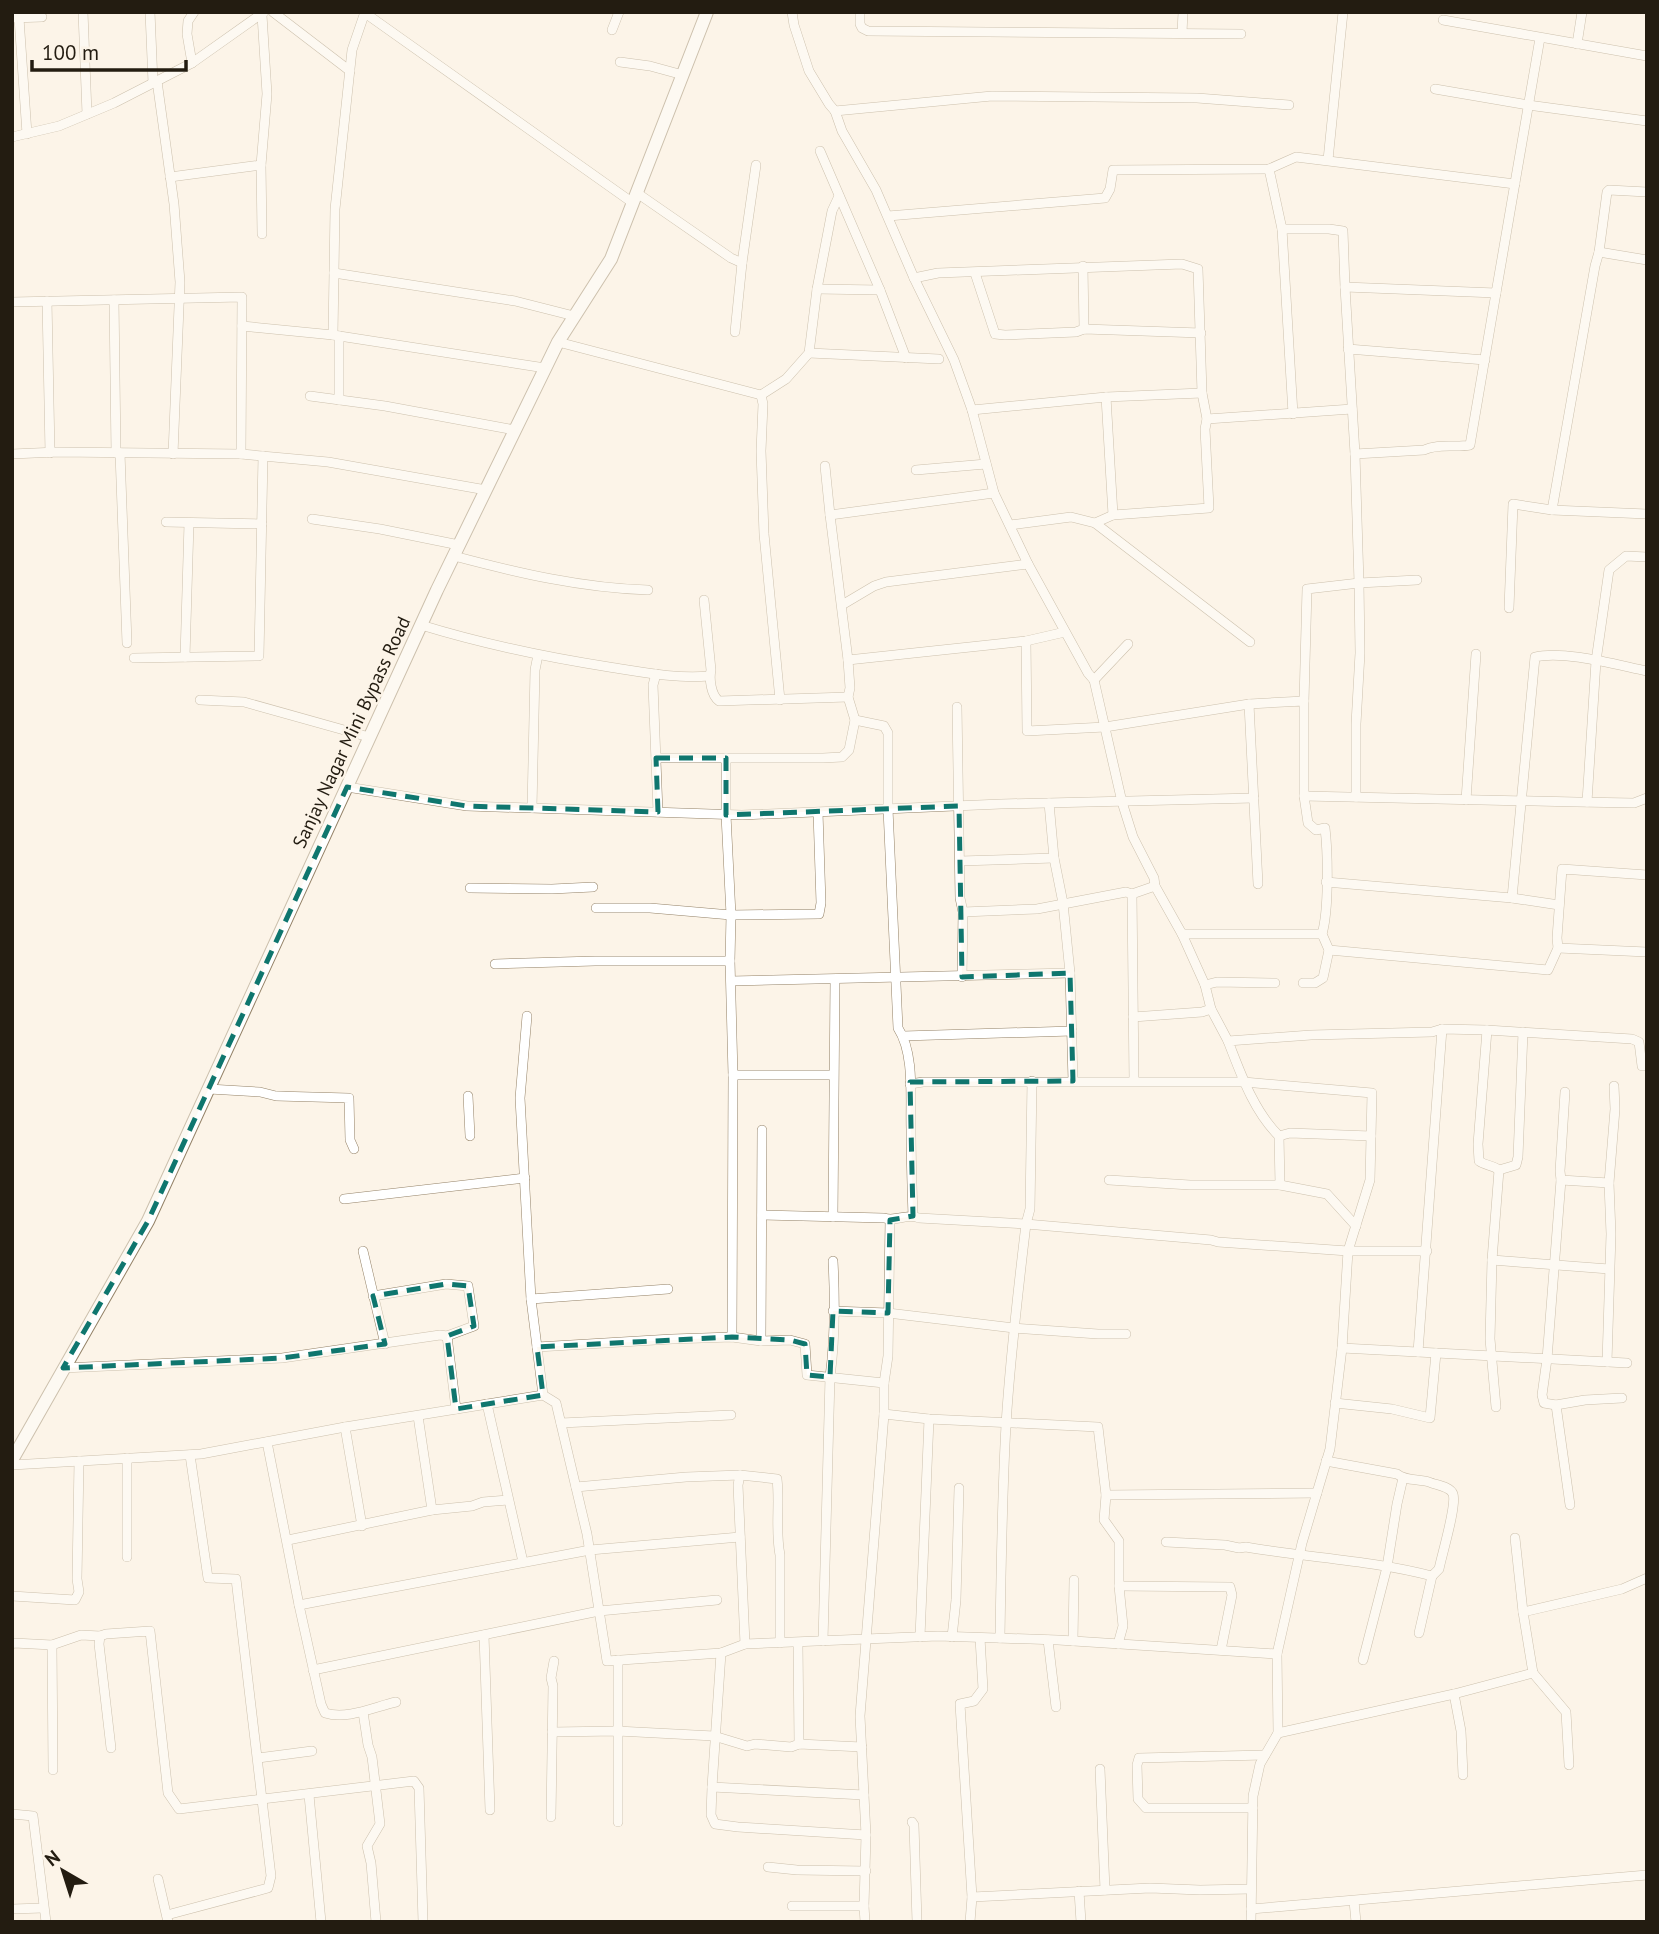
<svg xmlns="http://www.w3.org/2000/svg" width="1659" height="1934" font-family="'PT Sans',sans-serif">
<rect width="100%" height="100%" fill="#fcf4e8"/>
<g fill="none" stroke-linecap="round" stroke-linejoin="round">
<defs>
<g id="minor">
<polyline points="83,12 87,114"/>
<polyline points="150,12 153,83"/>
<polyline points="273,12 350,71"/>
<polyline points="792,12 794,25 809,71 829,104 835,111 842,131 876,190 914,278 954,360 972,410 994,493 1028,564 1088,673 1094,680 1122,802 1133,837 1154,878 1155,886 1182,934 1205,985 1211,1009 1228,1041"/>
<polyline points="860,12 860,24 862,28 868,31 1241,34"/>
<polyline points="260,13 262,15 267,94 261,165 262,234"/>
<polyline points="365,13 633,203"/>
<polyline points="12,18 42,17"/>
<polyline points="19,18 27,134"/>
<polyline points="1443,20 1647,56"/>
<polyline points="612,30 619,12"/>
<polyline points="1182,33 1183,12"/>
<polyline points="1577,44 1582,12"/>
<polyline points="620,62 650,66 683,75"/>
<polyline points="192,63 187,34 188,21 194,12"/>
<polyline points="157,81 174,204 180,282 173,454"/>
<polyline points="1435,89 1528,105 1647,121"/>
<polyline points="835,111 992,96 1197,98 1289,105"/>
<polyline points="12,137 59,126 114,103 192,63 264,12"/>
<polyline points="820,151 880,290 906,358"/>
<polyline points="1328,160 1343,12"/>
<polyline points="1269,169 1282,229 1293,414"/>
<polyline points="170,177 261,165"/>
<polyline points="637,193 731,258 742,263"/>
<polyline points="888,216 1105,198 1110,189 1113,170 1269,169 1296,157 1515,184"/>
<polyline points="1282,229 1329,229 1343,231 1345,287 1496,293 1540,38"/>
<polyline points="1599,252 1647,260"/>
<polyline points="1083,266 1084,329"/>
<polyline points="334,273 515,301 574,316"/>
<polyline points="975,273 995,334 1005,335 1076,332 1084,329 1201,333"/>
<polyline points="914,278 938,273 1182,264 1198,269 1202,393 1207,419 1205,429 1209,508 1113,515 1095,523"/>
<polyline points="1345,287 1355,454 1359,583 1360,653 1356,724 1356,797"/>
<polyline points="817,289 880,290"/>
<polyline points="114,300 116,453"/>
<polyline points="47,301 50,453"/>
<polyline points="12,302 242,297 241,454"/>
<polyline points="242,326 333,335 545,368"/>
<polyline points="735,332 742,263 756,165"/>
<polyline points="333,335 335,209 352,50 365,12"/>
<polyline points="558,342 761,395"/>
<polyline points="1348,349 1485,360"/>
<polyline points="809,353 939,359"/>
<polyline points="310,396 385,406 515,430"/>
<polyline points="1106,397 1113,515"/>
<polyline points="339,400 339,336"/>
<polyline points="972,410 1106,397 1202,393"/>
<polyline points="1207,419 1352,409"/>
<polyline points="120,453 127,643"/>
<polyline points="12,454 57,452 241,454 328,462 486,490"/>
<path d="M 1355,454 L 1424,450 C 1438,443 1456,448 1470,445 L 1496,293"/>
<polyline points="916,470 986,464"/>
<polyline points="1552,510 1595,266 1599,252 1607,192 1609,190 1647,192"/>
<polyline points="830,515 994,493"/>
<polyline points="312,519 380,529 459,545"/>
<polyline points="166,522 262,524"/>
<polyline points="1010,525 1071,517 1095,523 1250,642"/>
<path d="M 454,556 C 518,573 582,588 648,590"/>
<path d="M 704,600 L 711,670 C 709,679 711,695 719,701 L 848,697"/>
<polyline points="842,605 874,586 886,582 1028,564"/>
<polyline points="1509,608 1513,504 1552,510 1647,514"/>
<path d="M 421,625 C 483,644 545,657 609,667 C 642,672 676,679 709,676"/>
<path d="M 1026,641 L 1027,731 L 1105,727 L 1249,704 L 1304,701 L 1304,796 L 1308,823 L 1316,830 L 1325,828 C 1328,854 1329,910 1322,934 L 1329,950 L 1323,978 L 1315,983 L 1303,983"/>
<polyline points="185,657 189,523"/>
<polyline points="134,658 259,656 263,456"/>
<polyline points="848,660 1026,641 1065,632"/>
<polyline points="656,674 653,685 658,812"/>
<polyline points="1094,680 1128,644"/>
<polyline points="200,700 244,702 369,737"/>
<polyline points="780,700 764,534 761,451 763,404 761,395 786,379 809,353 817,289 832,211 839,196"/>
<polyline points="1304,701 1307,589 1359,583 1417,580"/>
<polyline points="1249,704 1258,884"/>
<polyline points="957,707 960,898 963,912 962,977"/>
<path d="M 855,720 L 884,726 L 888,733 L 888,809 L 898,1028 C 915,1054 910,1098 911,1129 C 911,1158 912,1187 913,1216"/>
<polyline points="656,758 823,758 842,757 849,750 855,720 848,697 850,688 848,660 830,515 825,466"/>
<polyline points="726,758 726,815 731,915 730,961 733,1075 732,1337"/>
<polyline points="347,787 467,806 742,815 1001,804 1254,798"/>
<polyline points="1304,796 1577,802 1634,803 1647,798"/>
<polyline points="1466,800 1476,654"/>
<polyline points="1587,802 1596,661 1609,570 1626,556 1647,557"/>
<polyline points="1049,803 1054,858 1063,903 1070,973 1073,1081"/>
<polyline points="532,808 535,670 538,655"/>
<polyline points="960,861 1054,858"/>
<polyline points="1326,882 1512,898 1559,905"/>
<polyline points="470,888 552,889 593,887"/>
<polyline points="1132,894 1134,1081"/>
<path d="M 1512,898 L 1535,657 C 1564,650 1617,665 1647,671"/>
<polyline points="596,908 650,908 731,915 819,914 821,903 818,812"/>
<polyline points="963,912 1037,909 1126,892 1132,894 1155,886"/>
<polyline points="1182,934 1322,934"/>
<polyline points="1558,948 1647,952"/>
<polyline points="1329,950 1548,970 1558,948 1557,938 1562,869 1647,875"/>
<polyline points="495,964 595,961 730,961"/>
<polyline points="731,981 1070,973"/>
<polyline points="1205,985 1217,982 1275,983"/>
<polyline points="527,1016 520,1098 531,1299 543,1395"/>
<polyline points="1133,1017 1202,1012 1211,1009"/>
<path d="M 1487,1030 L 1478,1144 L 1479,1161 C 1486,1166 1493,1165 1499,1170 L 1516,1165 L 1518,1157 L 1523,1032"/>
<polyline points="903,1036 1072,1031"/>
<polyline points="733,1075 833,1075"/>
<polyline points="910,1084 923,1082 1244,1082 1372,1093 1370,1180 1348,1251 1342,1348 1330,1449 1302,1543 1277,1654 1278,1733 1260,1764 1253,1796 1251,1922"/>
<polyline points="209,1089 260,1092 276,1096 349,1098 350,1140 354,1149"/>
<polyline points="1565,1092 1560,1171 1561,1180 1547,1359 1542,1395 1544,1403 1556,1405 1585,1400 1622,1398"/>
<polyline points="468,1096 470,1136"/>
<polyline points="1279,1136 1290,1133 1371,1136"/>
<polyline points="1109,1180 1190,1185 1280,1185 1327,1194 1356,1226"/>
<polyline points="1561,1180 1609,1183"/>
<path d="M 1280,1185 L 1279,1136 C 1253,1110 1241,1074 1228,1041 L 1311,1035 L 1432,1032 L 1442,1029 L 1487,1030 L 1632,1039 L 1639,1042 L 1642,1066 L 1647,1066"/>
<polyline points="344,1199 525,1178"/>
<path d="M 762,1215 L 884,1218 C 896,1222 907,1213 919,1218 L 1026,1224 L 1211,1240 L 1218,1242 L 1348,1251 L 1427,1251"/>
<polyline points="833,1217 835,980"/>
<polyline points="363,1251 385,1344"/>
<polyline points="1492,1260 1609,1269"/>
<polyline points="531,1299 668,1289"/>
<polyline points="833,1311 888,1313 1014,1328 1098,1334 1126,1334"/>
<polyline points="447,1336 456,1409"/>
<polyline points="761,1341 762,1130"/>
<polyline points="537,1347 672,1339 732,1337 761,1341 790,1340 805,1344 807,1375 884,1383"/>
<polyline points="1342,1348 1627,1363"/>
<polyline points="1418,1352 1442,1029"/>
<polyline points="1607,1362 1611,1234 1609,1183 1615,1109 1614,1086"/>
<polyline points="63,1368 282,1358 440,1335 447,1336 474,1326 468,1286 446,1284 373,1296"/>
<polyline points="1335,1403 1392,1409 1430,1418 1436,1353"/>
<polyline points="487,1404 523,1562"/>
<polyline points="1556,1405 1570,1505"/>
<polyline points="1496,1407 1490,1339 1492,1260 1499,1170"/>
<polyline points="884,1414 929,1419 1098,1427 1106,1495 1104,1520 1119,1541 1119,1586 1123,1626 1118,1644"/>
<polyline points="418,1416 432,1510"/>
<polyline points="561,1423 731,1415"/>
<polyline points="345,1427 362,1526"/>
<polyline points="267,1442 299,1605 590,1550 740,1537"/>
<path d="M 1326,1461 L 1397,1474 C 1406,1481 1418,1479 1429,1482 C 1435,1485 1450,1486 1453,1494 C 1457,1505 1442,1554 1439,1569 L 1432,1576 L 1419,1633"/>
<polyline points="12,1465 201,1454 345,1427 543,1395 556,1403 587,1534 607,1661 721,1653 745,1644 938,1636 1058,1640 1277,1654"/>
<polyline points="740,1475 738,1485 745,1644"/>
<path d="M 576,1487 L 686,1477 L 740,1475 L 777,1479 C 780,1504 775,1530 780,1555 L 780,1643"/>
<polyline points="1106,1495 1317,1493"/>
<polyline points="1515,1538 1523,1612"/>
<polyline points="288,1540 432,1510 472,1506 483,1502 508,1500"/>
<path d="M 1166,1542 L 1225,1545 L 1239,1548 L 1246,1547 C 1308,1558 1371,1560 1432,1576"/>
<polyline points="127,1557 127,1458"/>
<polyline points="1119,1586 1230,1587 1232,1595 1221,1650"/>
<polyline points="12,1596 75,1600 79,1592 77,1579 79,1461"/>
<path d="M 299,1605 L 321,1704 L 325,1713 C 347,1720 374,1707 396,1702"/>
<polyline points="484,1635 490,1810"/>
<polyline points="100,1636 99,1644 111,1748"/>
<polyline points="920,1637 929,1419"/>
<polyline points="952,1637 956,1600 959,1488"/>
<path d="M 1000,1638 C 1001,1567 1002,1496 1006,1425 C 1010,1358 1018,1291 1026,1224 L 1030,1209 L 1032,1081"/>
<polyline points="1048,1640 1056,1707"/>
<path d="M 823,1641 L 830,1377 C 835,1340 835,1298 833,1261"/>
<polyline points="1073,1641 1074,1580"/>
<polyline points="798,1643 799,1744"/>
<polyline points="12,1644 14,1643 52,1645 81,1635 100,1636 106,1634 150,1631 168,1793 179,1809 414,1781 419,1788 423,1922"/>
<polyline points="52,1645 53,1770"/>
<polyline points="721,1653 712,1787 711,1815 715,1824 738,1827 866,1835"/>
<polyline points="618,1660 618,1822"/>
<polyline points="1363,1660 1387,1567 1397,1504 1403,1478"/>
<polyline points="313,1670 599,1611 717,1600"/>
<polyline points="1533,1673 1566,1712 1569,1765"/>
<polyline points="1454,1694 1461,1731 1463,1775"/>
<polyline points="363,1712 368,1745 372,1757 380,1824 367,1846 371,1863 376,1922"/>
<polyline points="552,1732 617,1731 714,1736 747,1746 755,1744 791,1747 799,1744 862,1747"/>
<polyline points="1278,1733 1454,1694 1533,1673 1523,1612 1622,1589 1647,1578"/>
<polyline points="258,1758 312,1751"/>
<polyline points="1100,1769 1105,1890"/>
<polyline points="712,1787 864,1795"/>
<polyline points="309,1795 321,1922"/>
<polyline points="1253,1808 1146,1808 1138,1799 1137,1765 1139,1758 1265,1755"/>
<polyline points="12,1814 33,1816 46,1922"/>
<polyline points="551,1817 553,1686 551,1678 554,1661"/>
<polyline points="912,1822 914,1825 917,1922"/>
<polyline points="768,1867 797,1870 866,1871"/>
<polyline points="158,1879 168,1922"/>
<polyline points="1079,1891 1081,1922"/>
<polyline points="972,1897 1150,1888 1200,1890 1251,1889"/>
<polyline points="1354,1901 1356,1922"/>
<polyline points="792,1906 864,1906"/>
<polyline points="12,1909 43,1908"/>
<polyline points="1251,1909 1647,1875"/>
<polyline points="167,1915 268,1888 271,1876 236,1579 208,1578 190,1455"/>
<polyline points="865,1922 864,1906 866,1835 860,1716 884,1414 884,1383 888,1356 890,1220"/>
<polyline points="970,1922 972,1897 960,1704 974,1701 983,1689 980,1638"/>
</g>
<polyline id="tertiary" points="12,1460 148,1221 437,590 558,342 611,259 707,12"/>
</defs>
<use href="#minor" stroke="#948267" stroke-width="10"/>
<use href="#tertiary" stroke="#948267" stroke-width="14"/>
<use href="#minor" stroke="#fff" stroke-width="9"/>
<use href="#tertiary" stroke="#fff" stroke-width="12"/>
</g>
<path d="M0 0H1659V1934H0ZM 656,758 L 726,758 L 726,815 L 959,806 L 962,977 L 1070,973 L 1073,1081 L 910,1082 L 913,1216 L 890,1220 L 888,1313 L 833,1311 L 830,1377 L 807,1375 L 805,1344 L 790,1340 L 732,1337 L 537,1347 L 543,1395 L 456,1409 L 447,1336 L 474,1326 L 468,1286 L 446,1284 L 373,1296 L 385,1344 L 282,1358 L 63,1368 L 148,1221 L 347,787 L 467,806 L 658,812 Z" fill="#fcf4e8" fill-opacity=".55" fill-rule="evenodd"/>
<path fill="none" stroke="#0f766e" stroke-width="5" stroke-dasharray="14 9" stroke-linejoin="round" d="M 656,758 L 726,758 L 726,815 L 959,806 L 962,977 L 1070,973 L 1073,1081 L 910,1082 L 913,1216 L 890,1220 L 888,1313 L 833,1311 L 830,1377 L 807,1375 L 805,1344 L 790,1340 L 732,1337 L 537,1347 L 543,1395 L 456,1409 L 447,1336 L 474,1326 L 468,1286 L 446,1284 L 373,1296 L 385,1344 L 282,1358 L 63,1368 L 148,1221 L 347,787 L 467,806 L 658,812 Z"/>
<g text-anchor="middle" stroke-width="5" stroke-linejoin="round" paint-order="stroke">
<g font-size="19" fill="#231c11" stroke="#fcf4e8">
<text transform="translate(351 732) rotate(-65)" y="7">Sanjay Nagar Mini Bypass Road</text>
</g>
</g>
<rect width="1659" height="1934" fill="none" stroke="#231c11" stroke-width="28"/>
<g transform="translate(63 1871) rotate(321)" stroke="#fcf4e8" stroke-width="5" paint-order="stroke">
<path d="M0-5L12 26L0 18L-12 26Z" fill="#231c11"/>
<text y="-10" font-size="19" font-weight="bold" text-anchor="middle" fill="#231c11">N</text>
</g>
<path d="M32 60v10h154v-10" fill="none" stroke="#231c11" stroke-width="3.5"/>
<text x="42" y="60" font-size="21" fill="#231c11" stroke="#fcf4e8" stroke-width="5" paint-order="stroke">100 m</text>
</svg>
